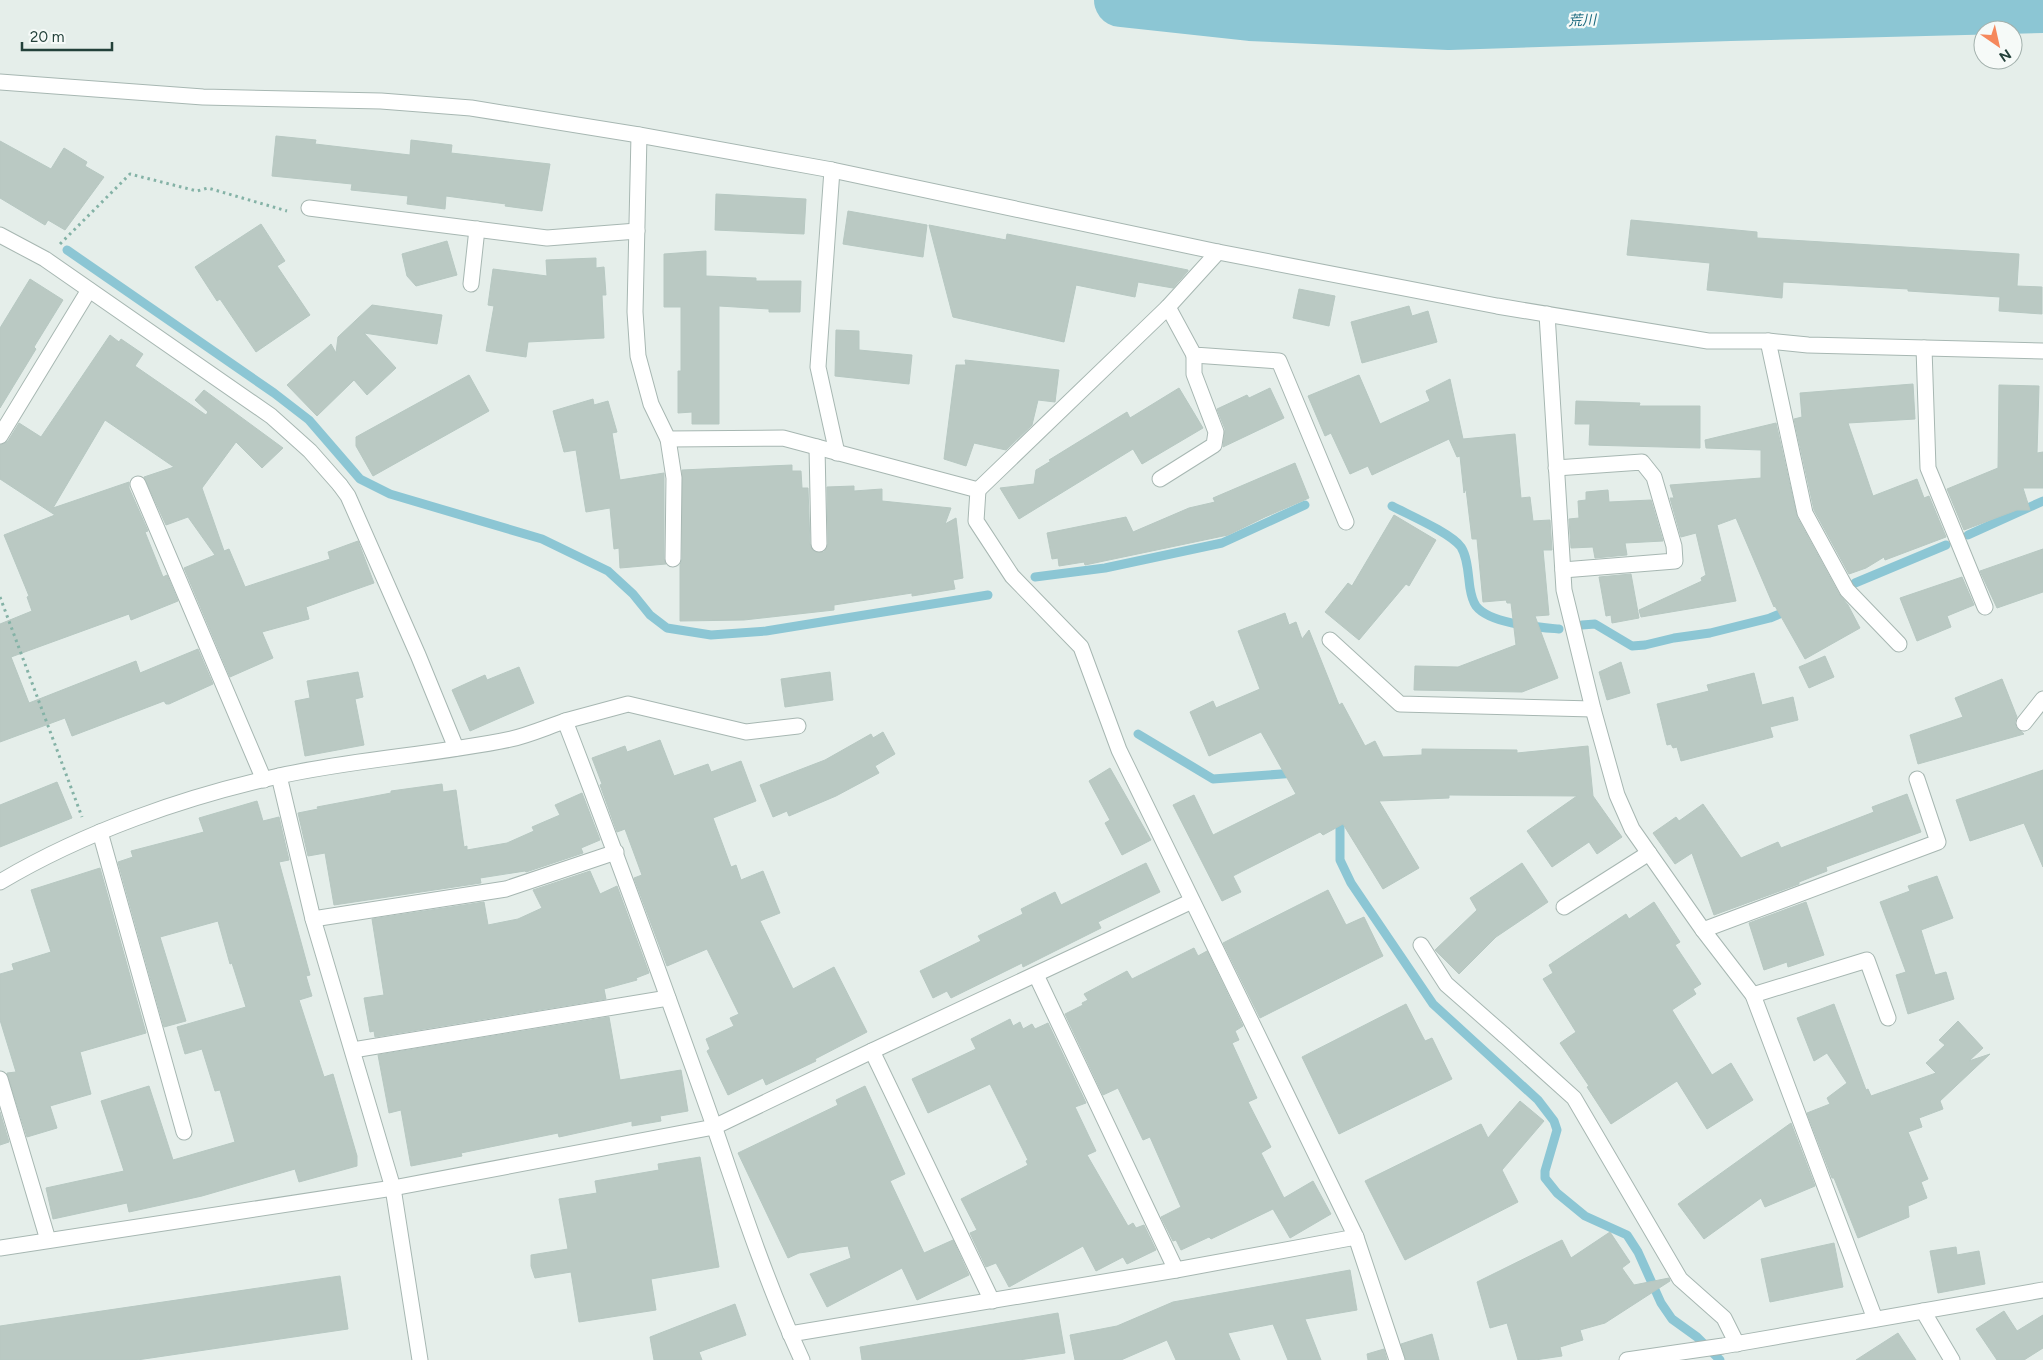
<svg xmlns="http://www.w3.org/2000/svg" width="2043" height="1360" font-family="Figtree,'Noto Sans JP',sans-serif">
<rect width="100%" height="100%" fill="#e5eeea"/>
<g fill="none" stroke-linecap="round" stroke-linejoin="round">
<g stroke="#8cc6d4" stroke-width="9">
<polyline points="67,250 274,393 309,420 360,479 390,494 542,539 608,571 633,594 650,615 667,628 711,635 766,631 988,595"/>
<path d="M 1392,506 C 1409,515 1451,533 1461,547 C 1468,558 1468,575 1470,588 C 1471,594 1472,600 1476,606 C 1490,624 1537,627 1559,629"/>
<polyline points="1968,535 2043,501"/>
<polyline points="1035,577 1105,568 1222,543 1305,505"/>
<polyline points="1855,583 1946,545"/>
<polyline points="1582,625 1595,624 1632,646 1645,645 1674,638 1710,633 1770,618 1789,610"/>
<polyline points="1138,734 1213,779 1296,773"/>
<polyline points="1340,815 1340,860 1351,883 1433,1004 1538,1100 1554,1121 1557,1130 1545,1171 1545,1178 1557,1193 1585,1216 1627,1235 1638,1252 1661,1303 1672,1319 1697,1337 1720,1360"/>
</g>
<polyline stroke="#8cc6d4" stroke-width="54" points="1121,0 1250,14 1449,23 1730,14 2043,6"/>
</g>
<g fill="#bac9c3" stroke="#b7c8c2">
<polygon points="276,136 316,140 315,144 410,155 411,140 452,145 451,153 550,164 542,211 505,206 506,204 446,196 445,209 407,204 408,196 351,190 352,184 272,176"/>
<polygon points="0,141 51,169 64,148 87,162 85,166 104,177 65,230 48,220 45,225 0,198"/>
<polygon points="716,194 806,199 804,234 715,230"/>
<polygon points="848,211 927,225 923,257 843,244"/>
<polygon points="1631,220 1757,232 1757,238 2019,254 2017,286 2042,287 2042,314 1999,311 2000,297 1908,291 1908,289 1783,282 1782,298 1707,290 1710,263 1627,255"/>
<polygon points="261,224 285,261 277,266 310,315 256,352 220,299 217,301 195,267"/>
<polygon points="929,225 1006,240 1007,234 1188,270 1188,271 1173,288 1138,282 1135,297 1076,285 1064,342 953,317"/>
<polygon points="447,241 457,275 416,286 407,276 402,254"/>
<polygon points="706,251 706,276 756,278 756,281 801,281 800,312 769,312 769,309 719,306 719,424 692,424 692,412 678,413 678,371 681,371 681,307 664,307 664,254"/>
<polygon points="596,258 596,268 604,267 606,295 602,295 604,338 528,342 526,357 486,351 494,306 488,305 493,269 547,276 546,260"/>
<polygon points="30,279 63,300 34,347 36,349 0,408 0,328"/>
<polygon points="1299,289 1335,296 1329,326 1293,318"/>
<polygon points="372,305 442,315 437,344 364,333 396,368 367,395 354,380 317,416 287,385 331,344 336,353 338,337"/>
<polygon points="1409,306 1412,316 1428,311 1437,342 1362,363 1351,322"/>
<polygon points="836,330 859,331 859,350 912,355 909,384 835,376"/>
<polygon points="110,335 119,342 121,339 143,354 135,366 206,415 208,412 195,400 204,390 283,448 262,468 236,442 202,488 224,551 229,549 245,587 330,559 328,552 358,541 374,583 306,607 309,619 262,632 273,658 230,677 184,568 215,555 188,517 166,525 144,477 174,467 105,420 53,508 129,482 129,488 148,531 145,532 163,577 167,575 178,601 131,620 129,614 11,657 29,703 136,661 140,673 198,649 213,684 169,704 166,704 164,701 72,736 65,718 0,742 0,624 32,611 27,597 29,596 4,535 55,515 0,479 0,445 8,441 19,423 41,437"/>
<polygon points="965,360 1059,370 1055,402 1038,400 1032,425 1006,450 974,443 966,466 944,459 956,365 966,365"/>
<polygon points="469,375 489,411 373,476 356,446 356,437"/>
<polygon points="1359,375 1380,424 1430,401 1426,391 1450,379 1463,439 1515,434 1521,498 1530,497 1533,521 1550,520 1552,550 1543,550 1549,615 1535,616 1558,678 1522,692 1414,690 1415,666 1458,667 1516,645 1511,603 1507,603 1506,600 1483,602 1477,539 1472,539 1466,489 1464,493 1460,456 1457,457 1449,439 1372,475 1368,466 1350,474 1331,433 1325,436 1308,396"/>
<polygon points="1913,384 1915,419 1848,423 1873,496 1917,479 1924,498 1929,496 1946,537 1885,560 1884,557 1866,568 1849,574 1814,510 1794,419 1802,417 1800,393"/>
<polygon points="1999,385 2039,386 2037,453 2043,452 2043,488 2023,488 2030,510 2017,510 1964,530 1947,489 1998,468"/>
<polygon points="1179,388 1203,428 1142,464 1133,449 1019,519 1000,488 1034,484 1036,470 1051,461 1049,460 1127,412 1130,418"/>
<polygon points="1270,388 1284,418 1223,447 1225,429 1217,409 1247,395 1249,398"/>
<polygon points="593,399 594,405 608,401 617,432 612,433 620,480 664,473 664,559 666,564 620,568 619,548 614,549 610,508 586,512 576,450 564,452 553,411"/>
<polygon points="1576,401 1640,403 1639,406 1700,406 1700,448 1589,445 1590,424 1575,424"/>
<polygon points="1776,423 1797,517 1839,594 1848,605 1860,628 1805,659 1775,606 1774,607 1736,518 1717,525 1736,601 1641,617 1639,610 1702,581 1701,578 1706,575 1696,533 1681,537 1670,498 1674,498 1670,485 1761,478 1761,450 1706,448 1705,440"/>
<polygon points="1295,463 1309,498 1265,517 1228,535 1085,565 1084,562 1059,566 1058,558 1052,559 1047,533 1126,517 1133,532 1189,508 1215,502 1213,498"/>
<polygon points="792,465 792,471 801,471 802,488 808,488 810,544 815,552 824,552 828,544 827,487 854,486 854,491 882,489 882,501 951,508 945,524 956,518 963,578 953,580 955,589 912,596 912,593 834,605 834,610 744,620 680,621 680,565 682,559 682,470"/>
<polygon points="1608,490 1609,502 1651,500 1663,541 1625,543 1627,555 1595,558 1593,547 1571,548 1569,519 1579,518 1578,501 1586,500 1586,492"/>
<polygon points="1394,515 1436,540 1409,586 1406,584 1359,640 1325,612 1348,583 1352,586"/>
<polygon points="2043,549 2043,592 1997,608 1980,571"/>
<polygon points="1631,574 1639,618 1612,623 1611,615 1606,616 1599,577"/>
<polygon points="1962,577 1974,605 1947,616 1951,627 1917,641 1900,598"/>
<polygon points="1285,613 1289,625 1296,622 1302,639 1309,630 1339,705 1342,703 1365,746 1375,741 1383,757 1422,755 1422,749 1517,750 1517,753 1588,746 1593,796 1622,837 1597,854 1589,842 1552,867 1527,831 1577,796 1449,795 1449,798 1379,801 1419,868 1383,889 1343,824 1323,835 1320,832 1233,876 1241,892 1222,901 1173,805 1194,795 1213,835 1296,794 1261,732 1209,756 1190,712 1213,701 1216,708 1260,689 1238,631"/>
<polygon points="1825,656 1834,677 1809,688 1799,667"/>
<polygon points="1621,662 1630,693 1607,700 1599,672"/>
<polygon points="519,667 534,703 470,731 452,690 485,675 487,680"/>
<polygon points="358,672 363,697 355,699 364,745 305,756 295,701 310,698 307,681"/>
<polygon points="830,672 833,700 785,707 781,679"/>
<polygon points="1754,673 1762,705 1793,697 1798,720 1770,727 1773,737 1681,761 1677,747 1673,748 1671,744 1667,745 1657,704 1709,691 1707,685"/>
<polygon points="2002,679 2017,717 2015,722 2016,727 2024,734 1918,764 1910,735 1963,717 1955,698"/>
<polygon points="883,732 895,754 875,766 879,773 836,796 789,816 787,811 773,817 760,785 825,760 871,734 873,738"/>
<polygon points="660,740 674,776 708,764 711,772 741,761 756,801 713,818 731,867 736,865 741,880 763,871 780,913 760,921 793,989 834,967 867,1032 815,1059 816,1061 766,1085 763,1078 728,1095 707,1051 710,1049 706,1039 734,1026 730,1018 739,1014 707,949 667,966 634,878 642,875 625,829 617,832 600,785 602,784 592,758 625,746 627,752"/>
<polygon points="1110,768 1151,840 1122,855 1105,823 1110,820 1089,781"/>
<polygon points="2043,770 2043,867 2024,823 1970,841 1956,800"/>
<polygon points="57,782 72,818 0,847 0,805"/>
<polygon points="442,784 443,792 456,790 464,847 467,846 467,850 507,843 534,831 532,827 560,815 555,805 582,793 600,840 581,848 583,853 526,872 525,871 480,878 481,883 334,905 325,853 308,856 298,813 318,809 317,807 391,793 391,791"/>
<polygon points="1907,794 1921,832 1826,867 1827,871 1799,882 1799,884 1714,915 1692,853 1675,864 1653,833 1676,817 1679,821 1703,804 1741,858 1778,842 1781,848 1874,812 1872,807"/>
<polygon points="257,801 263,821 279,817 289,860 279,862 310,975 306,976 312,996 299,1000 324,1077 333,1074 357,1156 357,1166 299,1182 295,1169 202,1196 129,1212 127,1203 53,1219 46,1188 124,1171 101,1101 149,1086 173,1160 235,1142 220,1090 215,1091 202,1049 185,1054 177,1027 246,1007 232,963 230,964 218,921 160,937 186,1021 164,1027 118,862 133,857 131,851 204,832 199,818"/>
<polygon points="1146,863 1160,892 1098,922 1101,928 1023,967 1022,963 951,998 947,991 933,998 920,971 981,941 978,936 1023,914 1021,909 1055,892 1061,905"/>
<polygon points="1522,863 1548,902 1496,937 1459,974 1435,950 1477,910 1470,898"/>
<polygon points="100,868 146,1033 80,1052 91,1094 50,1106 57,1128 27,1137 7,1073 16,1072 0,1020 0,974 14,970 12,964 51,952 31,890"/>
<polygon points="590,871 600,894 617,886 649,973 636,978 637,980 604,989 606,999 375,1037 374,1031 370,1032 364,998 384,995 372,919 484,902 488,925 518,919 542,908 533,890"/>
<polygon points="1937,876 1953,918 1921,930 1935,975 1946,972 1954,999 1908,1014 1896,975 1906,972 1880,902 1910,891 1908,886"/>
<polygon points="1328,890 1346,925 1364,917 1383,956 1260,1018 1223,943"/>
<polygon points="1654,902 1680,942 1675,945 1701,984 1693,989 1696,994 1672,1010 1712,1075 1731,1063 1753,1100 1707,1129 1677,1081 1611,1124 1587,1087 1589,1086 1560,1043 1576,1032 1543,979 1553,973 1549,965 1626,914 1629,919"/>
<polygon points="1806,902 1824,955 1788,967 1787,962 1764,970 1749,923"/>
<polygon points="1194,948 1198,956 1207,951 1243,1026 1235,1031 1239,1040 1232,1043 1257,1098 1248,1102 1271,1147 1261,1153 1284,1198 1313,1181 1331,1214 1290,1238 1273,1209 1211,1239 1209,1237 1181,1250 1176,1240 1173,1241 1161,1217 1181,1207 1150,1137 1143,1140 1118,1088 1103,1095 1065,1014 1083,1005 1082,1003 1088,1000 1084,994 1127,971 1132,979"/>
<polygon points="1406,1004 1425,1041 1432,1038 1452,1079 1339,1134 1302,1057"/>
<polygon points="1834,1004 1866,1090 1868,1089 1871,1096 1936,1073 1926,1063 1945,1045 1939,1040 1958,1021 1983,1048 1969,1061 1990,1054 1940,1101 1943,1109 1919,1118 1922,1127 1908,1132 1928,1179 1921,1182 1927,1198 1908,1206 1909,1217 1858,1238 1834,1178 1832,1178 1807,1113 1830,1104 1827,1098 1847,1083 1827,1053 1814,1061 1797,1018"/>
<polygon points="609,1017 620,1080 681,1070 688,1111 660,1116 661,1121 632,1126 632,1121 559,1137 558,1133 461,1153 462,1156 411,1166 401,1110 389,1113 378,1055"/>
<polygon points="1010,1019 1013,1026 1020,1022 1023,1029 1032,1024 1035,1029 1048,1023 1086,1103 1075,1107 1096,1151 1087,1155 1128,1226 1133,1223 1136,1228 1144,1225 1156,1250 1127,1264 1123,1257 1096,1271 1083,1246 1009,1287 996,1263 986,1267 970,1233 977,1230 961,1199 1028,1165 1026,1161 1028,1160 990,1084 928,1113 912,1079 976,1049 971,1039"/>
<polygon points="865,1086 905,1174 890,1181 924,1253 953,1240 969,1275 917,1300 902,1268 827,1307 810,1274 851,1258 848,1246 799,1253 788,1258 738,1153 838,1105 836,1100"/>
<polygon points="1520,1101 1544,1121 1502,1170 1518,1202 1405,1260 1365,1181 1481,1124 1488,1138"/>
<polygon points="0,1112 9,1142 0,1145"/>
<polygon points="1791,1123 1815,1186 1765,1207 1761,1198 1704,1239 1678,1204"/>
<polygon points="700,1157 719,1267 651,1279 656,1310 579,1322 571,1272 535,1278 531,1266 531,1255 568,1249 559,1199 597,1193 595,1181 659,1170 658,1164"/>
<polygon points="1610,1232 1630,1262 1622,1268 1634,1285 1669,1278 1670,1281 1605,1323 1580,1330 1583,1340 1560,1347 1562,1356 1535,1360 1518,1360 1507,1323 1490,1328 1477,1282 1562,1240 1571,1258"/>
<polygon points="1834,1243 1843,1287 1770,1302 1761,1259"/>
<polygon points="1956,1247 1957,1255 1979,1251 1985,1284 1938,1293 1930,1251"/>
<polygon points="1350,1270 1357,1310 1305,1319 1321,1360 1288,1360 1273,1324 1228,1333 1240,1360 1176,1360 1167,1340 1121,1360 1075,1360 1070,1335 1117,1326 1173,1302"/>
<polygon points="340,1276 348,1329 137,1360 0,1360 0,1326"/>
<polygon points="735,1304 746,1335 699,1352 702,1360 654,1360 650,1337"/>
<polygon points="2004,1311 2017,1331 2043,1315 2043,1348 2024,1360 1997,1360 1976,1329"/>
<polygon points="1058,1313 1065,1353 1019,1360 862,1360 860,1347"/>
<polygon points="1898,1333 1916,1360 1856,1360"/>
<polygon points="1432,1334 1439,1360 1406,1360 1401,1344"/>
<polygon points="1384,1349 1387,1360 1368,1360 1367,1354"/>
</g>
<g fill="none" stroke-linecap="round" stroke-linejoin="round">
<defs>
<g id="service">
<polyline points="1547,314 1564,590 1593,709 1617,795 1632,829 1703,930 1753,995 1875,1319"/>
<polyline points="1768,341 1805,513 1847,590 1899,644"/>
<polyline points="1924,348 1928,468 1985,607"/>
<polyline points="0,436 89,290"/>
<polyline points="668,439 674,478 673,559"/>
<polyline points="817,447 819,544"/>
<polyline points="1556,468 1642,462 1654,477 1674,546 1675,561 1563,570"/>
<polyline points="1160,479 1214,445 1216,432 1194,374 1194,355"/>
<polyline points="138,484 264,780"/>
<polyline points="340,485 348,496 418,655 456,748"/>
<polyline points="565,721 628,704 746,732 798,726"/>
<polyline points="100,832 184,1132"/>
<path d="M 0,882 C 84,832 184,797 279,776 C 355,759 434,755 511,739 C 529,735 547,727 565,721 C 617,855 666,991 714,1126 C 741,1205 767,1284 802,1360"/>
<polyline points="1564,907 1649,853"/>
<polyline points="313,919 506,889 616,852"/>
<polyline points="1703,930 1938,842 1917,779"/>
<polyline points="1421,945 1446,984 1504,1035"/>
<polyline points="1036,975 1176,1270"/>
<polyline points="1753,995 1867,960 1888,1018"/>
<polyline points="353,1050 668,998"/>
<polyline points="872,1051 992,1301"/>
<polyline points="0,1079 48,1240"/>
</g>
<g id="minor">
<polyline points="639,135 635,312 638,356 651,404 668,439 783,438 978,490 976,521 1012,576 1081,647 1119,750 1356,1237 1397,1360"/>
<polyline points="832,170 818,367 837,453"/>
<polyline points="309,208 547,238 637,231"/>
<polyline points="0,235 45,259 271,416 310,451 340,485"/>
<polyline points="471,284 477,229"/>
<polyline points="1168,307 1194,355 1279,361 1346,522"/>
<polyline points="978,490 1168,307 1218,252"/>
<polyline points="1330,640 1400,704 1593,709"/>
<polyline points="2024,723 2043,699"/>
<polyline points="279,776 313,919 393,1188 420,1360"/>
<polyline points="1504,1035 1574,1098 1680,1279 1724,1318 1737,1344"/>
<polyline points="0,1248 393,1188 714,1127 872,1051 1192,901"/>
<polyline points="1923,1311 1952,1360"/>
<polyline points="790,1334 1176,1270 1356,1237"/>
<polyline points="1627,1360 1723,1346 2043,1290"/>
</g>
<polyline id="tertiary" points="0,82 203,97 381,101 471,108 639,135 832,170 1218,252 1497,306 1708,341 1768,341 1808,345 2043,351"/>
</defs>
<use href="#service" stroke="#a7b7b2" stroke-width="17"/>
<use href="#minor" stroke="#a7b7b2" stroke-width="17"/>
<use href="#tertiary" stroke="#a7b7b2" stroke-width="17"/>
<g stroke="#84b2a6" stroke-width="3" stroke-dasharray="2.5 4" stroke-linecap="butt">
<polyline points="60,244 130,174 197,191 208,188 287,211"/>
<polyline points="0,597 82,817"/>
</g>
<use href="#service" stroke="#fff" stroke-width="15"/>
<use href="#minor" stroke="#fff" stroke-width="15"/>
<use href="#tertiary" stroke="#fff" stroke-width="15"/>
</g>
<g text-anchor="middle" stroke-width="4.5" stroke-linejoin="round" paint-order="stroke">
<g font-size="14" font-style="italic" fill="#1b6a7f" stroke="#f6faf8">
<text transform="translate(1582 20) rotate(-2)" y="5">荒川</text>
</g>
</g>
<g transform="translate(1998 45) rotate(146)"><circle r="24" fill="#f6faf8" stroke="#a2b0ac"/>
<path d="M0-4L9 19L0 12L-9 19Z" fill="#f5885c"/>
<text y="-8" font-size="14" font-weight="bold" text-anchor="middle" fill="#23413a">N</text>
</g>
<path d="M22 42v8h90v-8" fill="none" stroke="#23413a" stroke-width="2.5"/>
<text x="30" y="42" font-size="15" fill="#23413a" stroke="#f6faf8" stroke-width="4" paint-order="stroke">20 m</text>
</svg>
